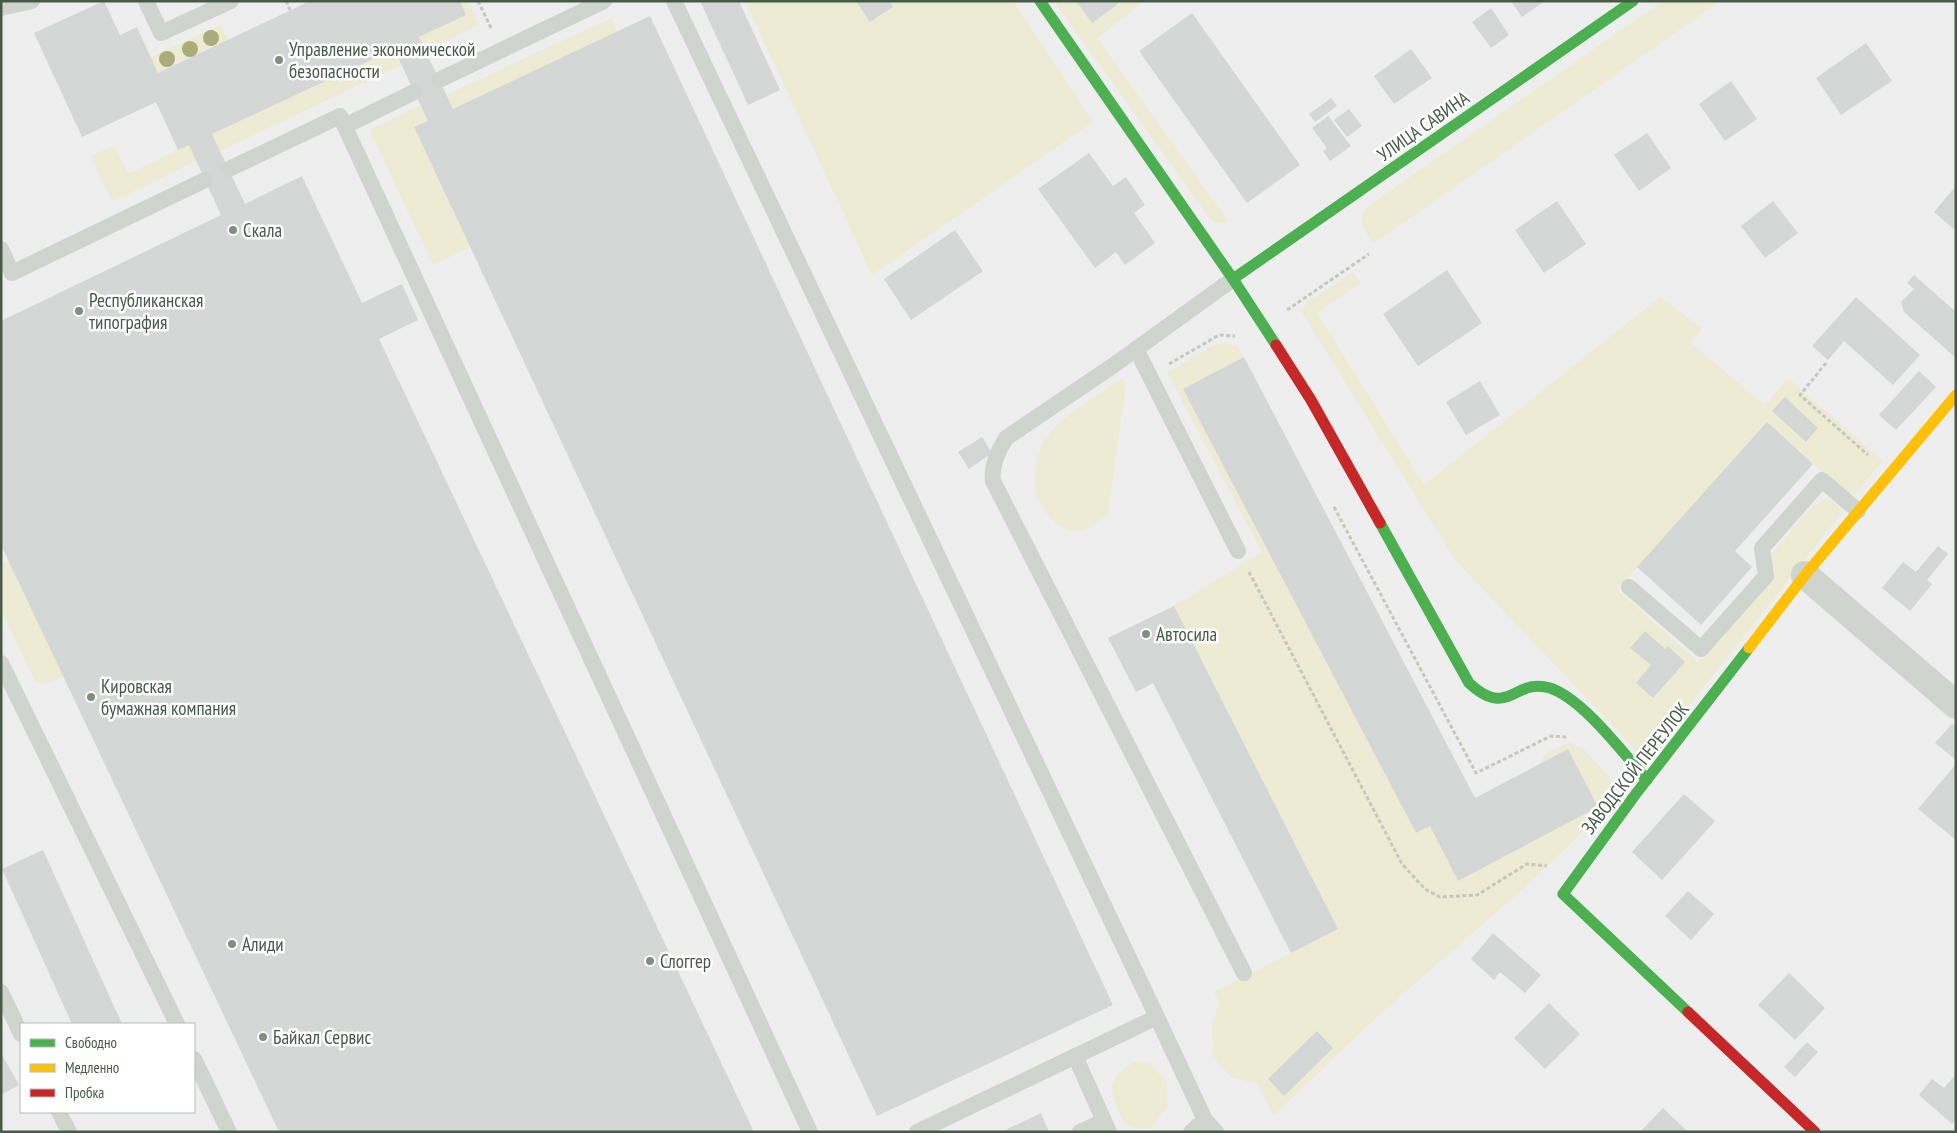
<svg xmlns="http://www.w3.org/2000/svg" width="1957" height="1133" font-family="'PT Sans Narrow',sans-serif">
<rect width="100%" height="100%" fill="#eeeeef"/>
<g fill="#edebd3">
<polygon points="460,1 468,1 478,22 476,26 425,51 419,37 466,15"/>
<polygon points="745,1 856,1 870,22 893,7 889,1 1013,1 1093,122 872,275"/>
<polygon points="1054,1 1076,1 1092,23 1118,4 1117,1 1145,1 1097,38 1228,221 1219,224 1211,220"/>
<polygon points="1663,1 1721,1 1373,244 1361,224 1363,211 1371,204"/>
<polygon points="611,18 618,32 453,109 446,95"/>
<polygon points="221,25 227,40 158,73 151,57"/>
<polygon points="394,49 401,65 220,151 212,134"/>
<polygon points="420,105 428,121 414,128 470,247 433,265 370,130"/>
<polygon points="189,145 196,161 114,201 110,198 91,156 110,147 115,148 127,172 132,172"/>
<path d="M 1353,272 L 1361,283 L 1317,313 L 1424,485 L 1660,297 L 1702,328 L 1691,343 L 1765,405 L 1788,378 L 1883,461 L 1855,494 L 1849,495 L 1767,423 L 1617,590 L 1698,662 L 1772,579 L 1770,555 L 1813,506 L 1826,499 C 1834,501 1841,505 1841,514 L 1650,755 L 1642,754 L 1636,750 L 1455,560 L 1301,311 L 1307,303 Z"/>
<polygon points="1224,343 1237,346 1244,357 1183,389 1416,833 1430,826 1458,881 1598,807 1568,750 1539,764 1546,753 1569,742 1584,749 1610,778 1611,789 1601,814 1523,889 1380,1014 1273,1116 1258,1084 1231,1077 1213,1057 1212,1026 1219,1002 1214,992 1338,929 1174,606 1262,552 1167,373 1214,345"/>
<path d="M 1122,378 L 1126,384 L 1108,514 C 1100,519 1088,530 1079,531 C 1061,534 1039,509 1036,493 C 1034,476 1035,456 1044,441 C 1059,417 1099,395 1122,378 Z"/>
<polygon points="9,561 63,676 47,684 36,683 1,610 1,564"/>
<path d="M 1136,1061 L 1151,1064 L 1167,1083 L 1167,1107 L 1150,1128 L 1137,1129 L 1124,1123 C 1110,1092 1103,1080 1136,1061 Z"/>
</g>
<g fill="#d4d7d5">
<polygon points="104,1 120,35 137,27 158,73 310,1 460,1 466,15 419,37 453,109 650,16 1113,1005 877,1116 414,127 428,121 394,49 212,134 245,204 302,176 362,303 402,284 418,320 379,339 754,1132 279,1132 1,545 1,321 221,215 189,145 178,150 156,102 82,137 34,33"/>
<polygon points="700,1 739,1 780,90 748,105"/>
<polygon points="856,1 889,1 893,7 870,22"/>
<polygon points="1076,1 1117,1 1118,4 1092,23"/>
<polygon points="1511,1 1545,1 1522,17"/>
<polygon points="1491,8 1509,35 1491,48 1472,22"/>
<polygon points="1192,13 1300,165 1247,203 1139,51"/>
<polygon points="1866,43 1892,81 1841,115 1816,78"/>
<polygon points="1411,49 1432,78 1394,104 1374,76"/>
<polygon points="1731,81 1757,119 1725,141 1699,104"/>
<polygon points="1331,98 1337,106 1315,122 1309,114"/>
<polygon points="1349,109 1362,126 1347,137 1334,120"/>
<polygon points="1328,116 1351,146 1330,161 1323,151 1327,148 1312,128"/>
<polygon points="1647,133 1671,168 1639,191 1614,155"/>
<polygon points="1089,153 1113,186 1126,177 1145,205 1134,213 1155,243 1125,265 1116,252 1095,268 1038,189"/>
<polygon points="1956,186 1956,231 1934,212"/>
<polygon points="1557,201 1586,244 1544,273 1515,230"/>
<polygon points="1773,201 1798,233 1765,258 1741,226"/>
<polygon points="955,230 983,271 911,320 884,279"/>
<polygon points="1447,270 1482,323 1418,366 1383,314"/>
<polygon points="1914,275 1956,312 1956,358 1904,312 1901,302 1914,289 1907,283"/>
<polygon points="1856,297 1920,355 1893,385 1844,341 1828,360 1812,346"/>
<polygon points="1244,357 1475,798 1568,749 1598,807 1458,881 1430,826 1416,833 1183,389"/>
<polygon points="1919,371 1936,387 1896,430 1879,415"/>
<polygon points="1480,381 1500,415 1466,435 1446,402"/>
<polygon points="1785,397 1818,428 1806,442 1772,411"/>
<polygon points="1767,422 1813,464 1735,551 1752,567 1701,625 1637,567"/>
<polygon points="982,437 992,453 969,469 958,452"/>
<polygon points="1938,546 1948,554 1927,580 1932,584 1910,611 1882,588 1903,562 1916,572"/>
<polygon points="1174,606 1338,929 1291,953 1153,683 1136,692 1108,638"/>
<polygon points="1645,631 1665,649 1668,646 1685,662 1653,698 1636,683 1651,665 1630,648"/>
<polygon points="1952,724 1956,726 1956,760 1935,743"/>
<polygon points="1956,764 1956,840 1918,809"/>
<polygon points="1684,794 1715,821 1662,880 1632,852"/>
<polygon points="43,850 122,1024 72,1024 2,869"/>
<polygon points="1688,891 1714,914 1691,940 1665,916"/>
<polygon points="1493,933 1541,975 1525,993 1500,972 1494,980 1471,959"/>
<polygon points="1789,973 1825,1008 1795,1040 1758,1005"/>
<polygon points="1549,1003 1580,1034 1545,1069 1514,1038"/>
<polygon points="1317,1031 1333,1048 1284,1096 1268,1079"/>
<polygon points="1807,1042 1818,1052 1795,1077 1784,1067"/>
<polygon points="1,1053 19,1085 1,1095"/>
<polygon points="1956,1074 1956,1120 1952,1124 1919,1095 1932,1079 1944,1088"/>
<polygon points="1663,1108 1688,1132 1640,1132"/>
<polygon points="1041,1113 1049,1132 1001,1132"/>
</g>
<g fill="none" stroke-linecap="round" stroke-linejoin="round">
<g stroke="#c5c9bc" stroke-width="3" stroke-dasharray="4 2.5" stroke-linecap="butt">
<polyline points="286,1 290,10"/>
<polyline points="478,1 492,30"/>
<polyline points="1287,310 1369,254"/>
<polyline points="1826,363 1800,395 1868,455"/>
<polyline points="1169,364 1219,335 1235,336"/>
<polyline points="1334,507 1476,773 1551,736 1567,737"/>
<polyline points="1249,572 1402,864 1425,889 1440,897 1477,895 1527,864 1547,866"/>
</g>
<g stroke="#cfd4cf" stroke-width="16">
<polyline points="146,1 161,33 231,1"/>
<polyline points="674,1 1157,1017 917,1132"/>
<polyline points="1,8 32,1"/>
<polyline points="439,80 604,1"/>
<polyline points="345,126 414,92"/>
<polyline points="229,169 340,116 810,1132"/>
<polyline points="1,249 12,273 205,180"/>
<path d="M 1233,279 L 1114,365 L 1006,438 C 998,452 991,465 993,481 L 1244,973"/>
<polyline points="1136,349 1238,551"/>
<polyline points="1629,587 1701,649 1766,576 1762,548 1822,480 1858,511"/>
<polyline points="1,663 177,1024"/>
<polyline points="1,992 21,1034"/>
<polyline points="1157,1017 1205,1120 1191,1132"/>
<polyline points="1075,1056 1109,1132"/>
<polyline points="194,1059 229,1132"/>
<polyline points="59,1112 69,1132"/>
<polyline points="1205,1120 1216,1132"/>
<polyline points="1080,1132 1104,1121"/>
</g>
<polyline stroke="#cfd4cf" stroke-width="28" points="1805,575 1956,705"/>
<g stroke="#4caf50" stroke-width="11">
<polyline points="1040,1 1233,279 1276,345"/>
<polyline points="1233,279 1633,1"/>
<path d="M 1380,523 L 1469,683 C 1509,720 1514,677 1550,688 C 1583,699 1623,753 1647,780"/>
<polyline points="1688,1012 1563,894 1635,795 1749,648"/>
</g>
<polyline stroke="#ffc107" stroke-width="11" points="1749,648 1805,575 1956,395"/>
<g stroke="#c62828" stroke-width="11">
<polyline points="1276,345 1311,400 1380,523"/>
<polyline points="1688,1012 1815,1132"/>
</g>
</g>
<g fill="#aaad7a">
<circle cx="211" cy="38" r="8"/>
<circle cx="190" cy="49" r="8"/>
<circle cx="167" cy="59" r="8"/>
</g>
<g fill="#818e82" stroke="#fff" stroke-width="2">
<circle cx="279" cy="60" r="5"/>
<circle cx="233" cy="230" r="5"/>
<circle cx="79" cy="311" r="5"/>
<circle cx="1146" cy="634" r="5"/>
<circle cx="91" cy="697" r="5"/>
<circle cx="232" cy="944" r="5"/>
<circle cx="650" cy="961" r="5"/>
<circle cx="263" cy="1037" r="5"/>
</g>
<g text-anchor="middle" stroke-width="5" stroke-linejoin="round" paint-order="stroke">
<g font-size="19" fill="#465a47" stroke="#fff" text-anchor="start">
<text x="289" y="56">Управление экономической<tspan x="289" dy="22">безопасности</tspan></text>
<text x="243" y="237">Скала</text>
<text x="89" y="307">Республиканская<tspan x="89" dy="22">типография</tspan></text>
<text x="1156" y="641">Автосила</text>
<text x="101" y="693">Кировская<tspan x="101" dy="22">бумажная компания</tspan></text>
<text x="242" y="951">Алиди</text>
<text x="660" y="968">Слоггер</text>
<text x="273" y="1044">Байкал Сервис</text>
</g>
<g font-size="19" fill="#465a47" stroke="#fff">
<text transform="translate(1423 126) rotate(-35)" y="7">УЛИЦА САВИНА</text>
<text transform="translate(1635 768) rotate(-52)" y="7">ЗАВОДСКОЙ ПЕРЕУЛОК</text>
</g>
</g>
<rect width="1957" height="1133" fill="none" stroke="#465a47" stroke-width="5"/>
<rect x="20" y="1023" width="175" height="90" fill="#ffffff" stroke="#b5bdb5"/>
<rect x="30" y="1039" width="25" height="8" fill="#4caf50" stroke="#b5bdb5"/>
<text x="65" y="1048" font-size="15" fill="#465a47">Свободно</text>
<rect x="30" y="1064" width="25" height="8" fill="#ffc107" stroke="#b5bdb5"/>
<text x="65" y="1073" font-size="15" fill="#465a47">Медленно</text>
<rect x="30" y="1089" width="25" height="8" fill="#c62828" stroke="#b5bdb5"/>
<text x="65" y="1098" font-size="15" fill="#465a47">Пробка</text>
</svg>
